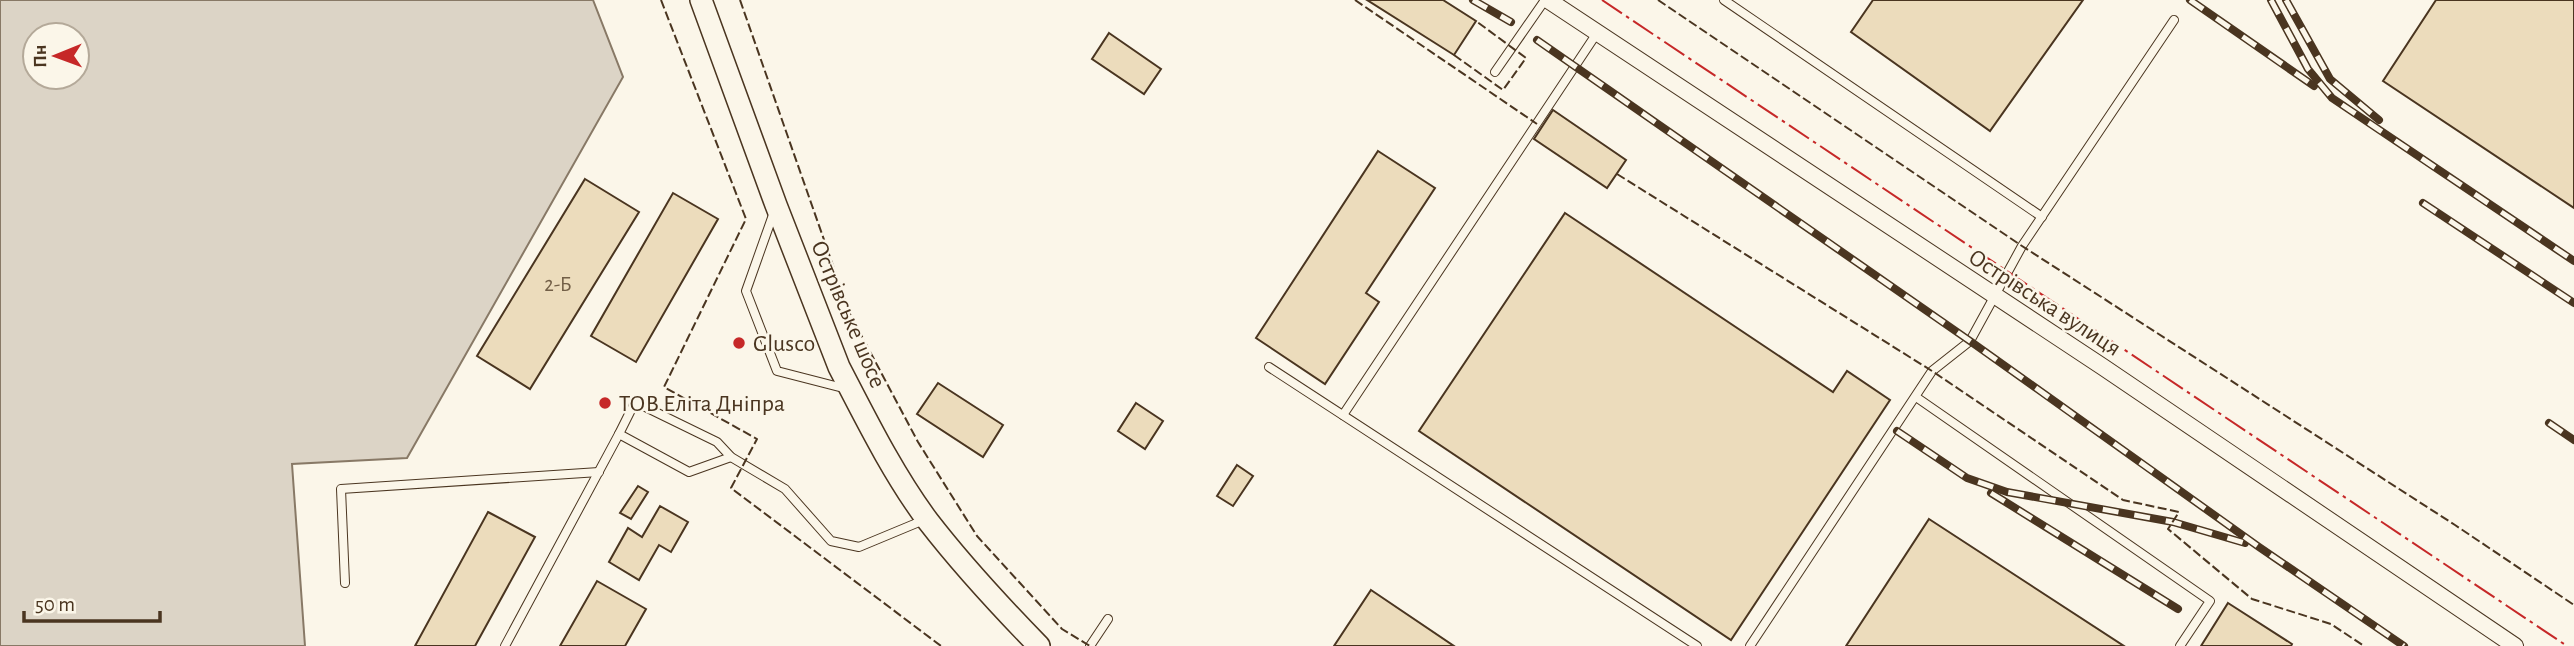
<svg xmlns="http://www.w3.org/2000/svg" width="2574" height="646" font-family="'Alegreya Sans',sans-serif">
<rect width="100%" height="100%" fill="#fbf6e9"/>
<path fill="#dcd4c6" stroke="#887966" stroke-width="2" fill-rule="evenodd" d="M 0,0 L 593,0 L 623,77 L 407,458 L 292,464 L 305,646 L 0,646 ZM 35,35 L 77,35 L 77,77 L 35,77 Z"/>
<g fill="#ecdcbc" stroke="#4a3520" stroke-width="2">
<polygon points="1367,0 1443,0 1476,21 1454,55"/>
<polygon points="1873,0 2083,0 1990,131 1851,32"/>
<polygon points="2436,0 2574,0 2574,208 2383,81"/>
<polygon points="1109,33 1161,69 1144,94 1092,59"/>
<polygon points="1553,110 1626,160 1607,188 1534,139"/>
<polygon points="1378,151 1435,188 1366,293 1379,302 1325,384 1256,338"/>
<polygon points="585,179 639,212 530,389 477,356"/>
<polygon points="673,193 718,219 636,362 591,336"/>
<polygon points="1565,213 1833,392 1847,371 1890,400 1731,640 1419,431"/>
<polygon points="938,383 1003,425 983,457 917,414"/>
<polygon points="1136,403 1163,421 1145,449 1118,431"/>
<polygon points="1237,465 1253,476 1233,506 1217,496"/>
<polygon points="638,486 648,492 631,519 620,513"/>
<polygon points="660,506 688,522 671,552 659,545 639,580 609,562 628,528 642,537"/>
<polygon points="488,512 535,537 475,646 415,646"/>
<polygon points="1929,519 2124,646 1846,646"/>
<polygon points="597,581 646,609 625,646 560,646"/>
<polygon points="1371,590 1454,646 1334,646"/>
<polygon points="2228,603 2292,644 2291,646 2201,646"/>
</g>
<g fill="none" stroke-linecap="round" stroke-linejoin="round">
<defs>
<g id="service">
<polyline points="1724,0 2042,217"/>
<polyline points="1495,72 1545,0"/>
<polyline points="774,212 746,291 777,371 847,389"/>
<polyline points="1269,367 1697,646"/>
<polyline points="1916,397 2210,601 2180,646"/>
<polyline points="1343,415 1597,33"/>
<polyline points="619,434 635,402 717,442 731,457 785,489 831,541 859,547 924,520"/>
<polyline points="345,583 341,489 599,472"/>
<polyline points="505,646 619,434 689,472 731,457"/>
<polyline points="1090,646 1108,619"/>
<polyline points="1750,646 1932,371 1970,341 2022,246 2174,20"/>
</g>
<polyline id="minor" points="1548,0 2103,367 2515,646"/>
<path id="tertiary" d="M 701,0 L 776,205 L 839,367 C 866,419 893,474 928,521 C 962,565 1000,606 1039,646"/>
</defs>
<use href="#service" stroke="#4a3520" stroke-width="10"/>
<use href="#minor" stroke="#4a3520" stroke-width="18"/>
<use href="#tertiary" stroke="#4a3520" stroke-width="24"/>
<use href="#service" stroke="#fbf6e9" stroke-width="8"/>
<use href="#minor" stroke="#fbf6e9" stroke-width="16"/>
<use href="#tertiary" stroke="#fbf6e9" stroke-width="21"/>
<defs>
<g id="rail">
<polyline points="1473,0 1511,22"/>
<polyline points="2190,0 2314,86"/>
<polyline points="2271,0 2308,69 2332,98 2574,261"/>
<polyline points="2286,0 2330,79 2379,120"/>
<polyline points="1537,40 1970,341 2259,547 2404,646"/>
<polyline points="2423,203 2574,303"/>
<polyline points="2549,423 2574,440"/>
<polyline points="1897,431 1967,478 2007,492 2173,522 2245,543"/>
<polyline points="1991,493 2178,609"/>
</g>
</defs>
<use href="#rail" stroke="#4a3520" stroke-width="8"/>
<use href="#rail" stroke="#fbf6e9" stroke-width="5" stroke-dasharray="16" stroke-linecap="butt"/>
<g stroke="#4a3520" stroke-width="2" stroke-dasharray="9 3.5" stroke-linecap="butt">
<polyline points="661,0 746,219 664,387 757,439 731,488 941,646"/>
<polyline points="740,0 850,314 918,442 977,536 1062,629 1090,646"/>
<polyline points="1355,0 1537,124"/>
<polyline points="1658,0 2022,246 2455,525 2574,605"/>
<polyline points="1454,55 1503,90 1526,58 1476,21"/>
<polyline points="1617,174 1932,371 2123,500 2179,512 2168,529 2252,599 2331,624 2364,646"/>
</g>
<polyline stroke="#c62828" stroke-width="2" stroke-dasharray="24 5 3.5 5" stroke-linecap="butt" points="1602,0 2567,646"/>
</g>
<g fill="#c62828" stroke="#fbf6e9" stroke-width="2.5">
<circle cx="739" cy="343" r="7"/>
<circle cx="605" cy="403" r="7"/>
</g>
<g text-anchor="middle" stroke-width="5" stroke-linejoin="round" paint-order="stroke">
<g font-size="21" fill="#725f47">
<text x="558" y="291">2-Б</text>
</g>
<g font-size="24" fill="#4a3520" stroke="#fbf6e9">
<text transform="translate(2045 302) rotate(33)" y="8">Острівська вулиця</text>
<text transform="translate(849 314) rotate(67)" y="8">Острівське шосе</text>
</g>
<g font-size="24" fill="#4a3520" stroke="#fbf6e9" text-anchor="start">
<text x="753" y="351">Glusco</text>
<text x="619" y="411">ТОВ Еліта Дніпра</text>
</g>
</g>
<g transform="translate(56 56) rotate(269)"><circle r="33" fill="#fbf6e9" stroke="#b4a999" stroke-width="2"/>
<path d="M0-5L12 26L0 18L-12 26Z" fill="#c62828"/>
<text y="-10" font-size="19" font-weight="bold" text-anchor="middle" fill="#4a3520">Пн</text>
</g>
<path d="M24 611v10h136v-10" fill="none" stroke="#4a3520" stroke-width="3.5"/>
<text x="35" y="611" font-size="21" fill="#4a3520" stroke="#fbf6e9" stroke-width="5" paint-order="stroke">50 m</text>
</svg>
